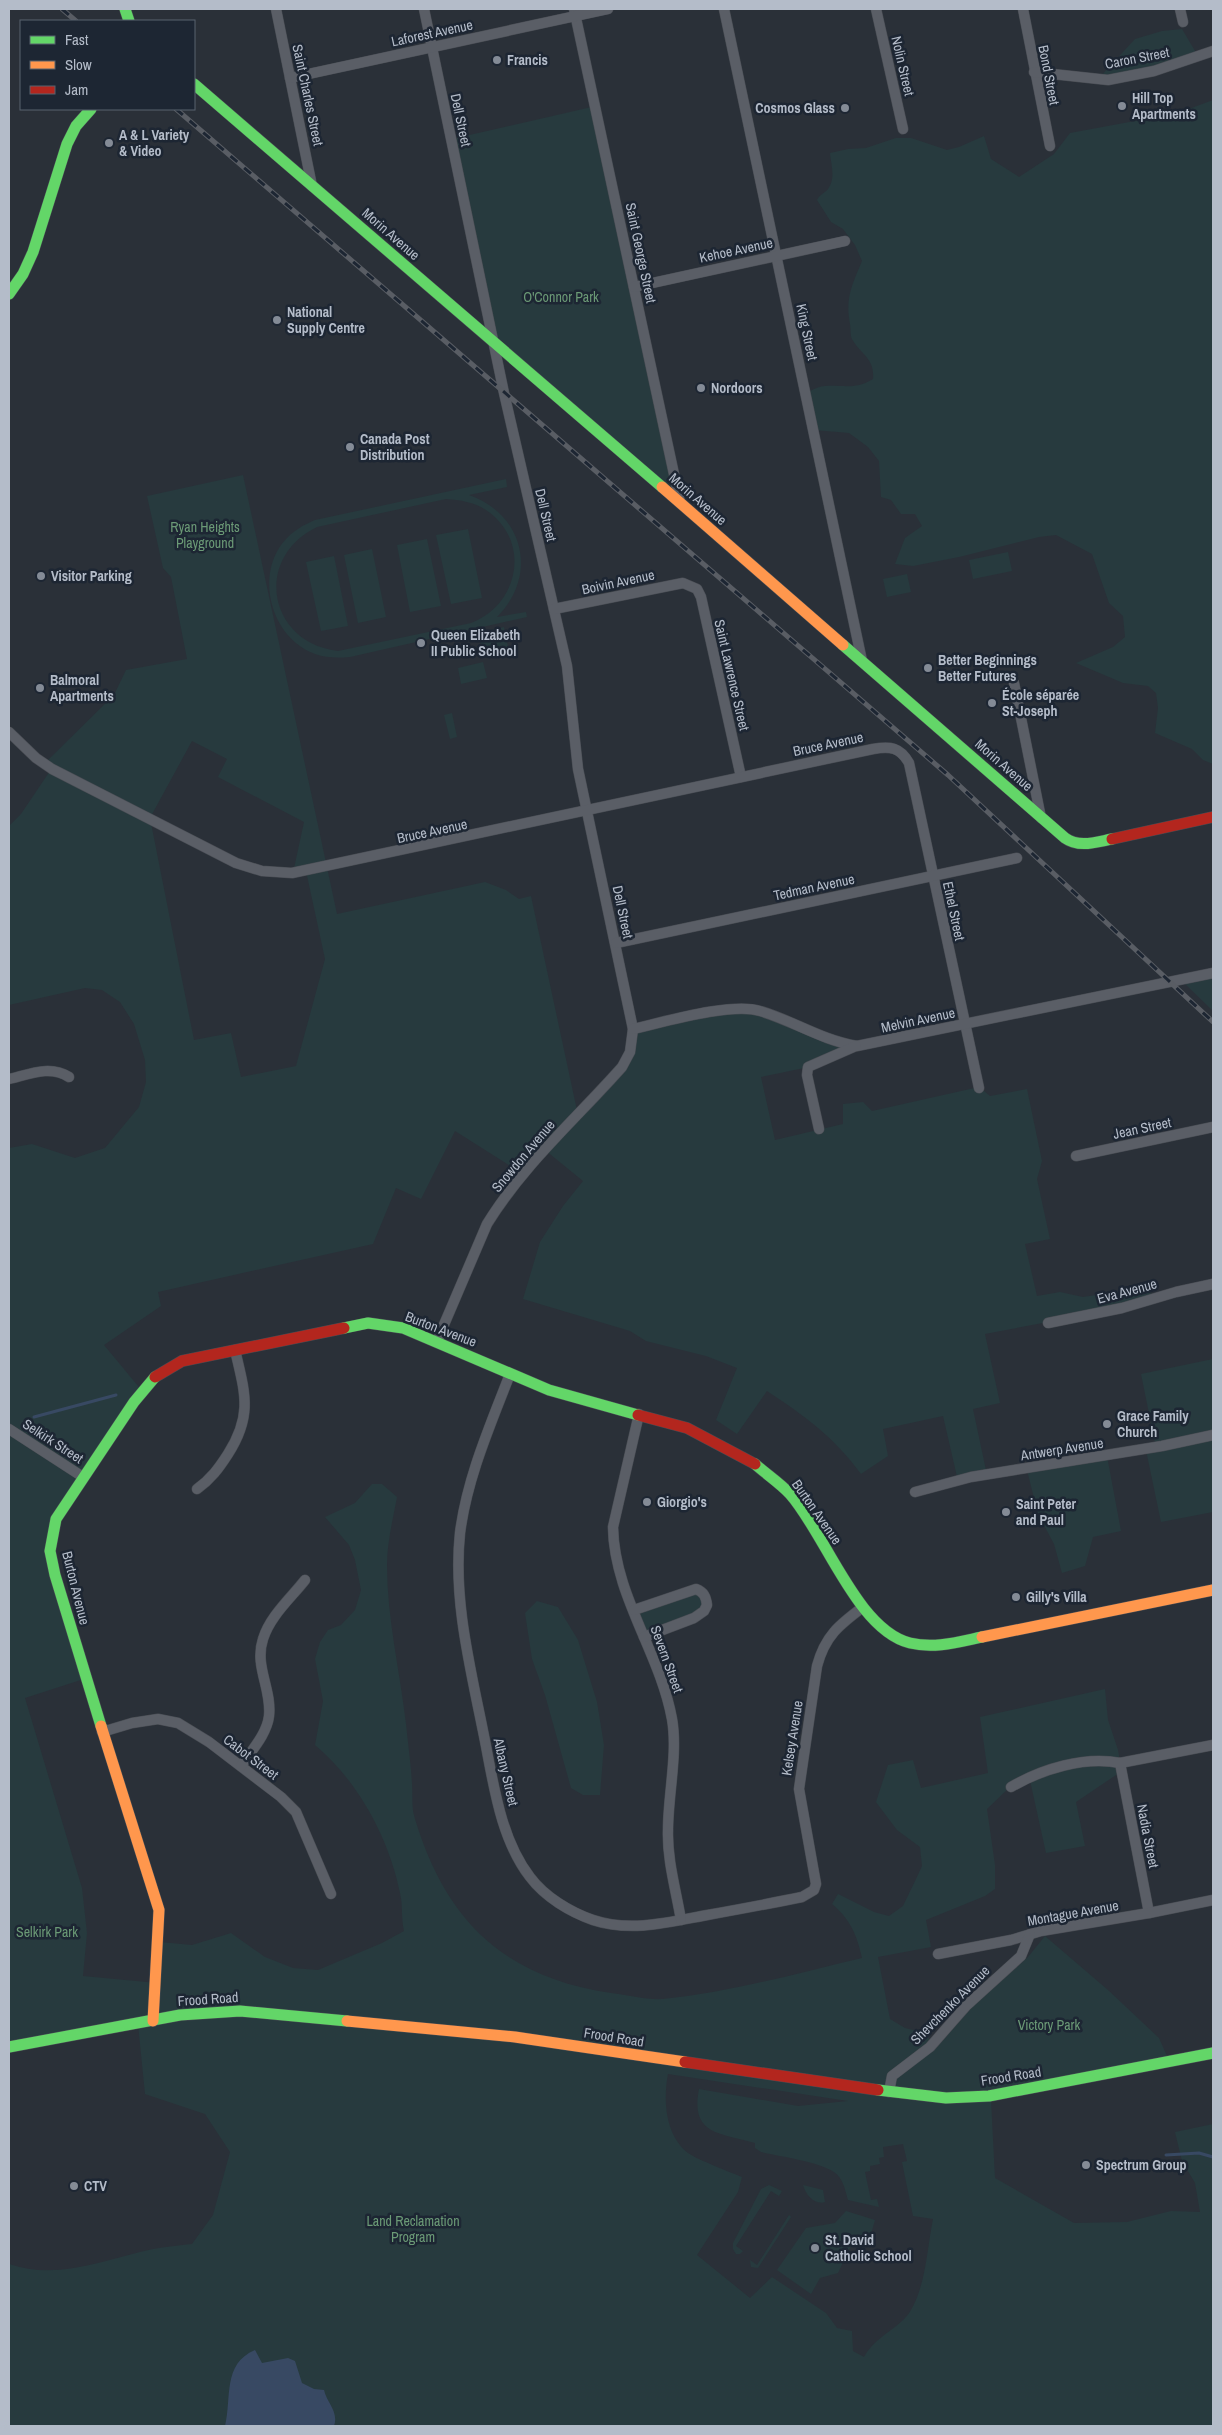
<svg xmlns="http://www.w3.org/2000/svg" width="1222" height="2435" font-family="'Archivo Narrow',sans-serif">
<rect width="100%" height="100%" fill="#2a3038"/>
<g fill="#273a3e" fill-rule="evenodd">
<polygon points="1182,29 1198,56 1182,62 1100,77 1135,39 1162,31"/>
<path d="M 1213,100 L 1213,764 L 1203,760 L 1192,749 L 1155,733 L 1158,708 L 1156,693 L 1148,686 L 1123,683 L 1076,663 L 1113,647 L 1125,637 L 1123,616 L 1109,603 L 1092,554 L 1056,535 L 1039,537 L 959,557 L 913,566 L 895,564 L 905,538 L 922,526 L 915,514 L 901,514 L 891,500 L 881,497 L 879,461 L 868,447 L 849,433 L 814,430 L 806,393 C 812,390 819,386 825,386 C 844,385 855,390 873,379 C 875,358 861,355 852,339 C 850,335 851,329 850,324 C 845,298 852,285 862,261 L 855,245 L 843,229 L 831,222 L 817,200 C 820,194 825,193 828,189 C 836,178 831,165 830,153 L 848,149 L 866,148 L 896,138 L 911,138 L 947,150 L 959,147 L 984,136 L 991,159 L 1019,177 L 1054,154 L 1070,133 L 1178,113 Z"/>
<polygon points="596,106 680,502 493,340 452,139"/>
<path d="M 243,475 L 337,914 L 485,882 L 506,890 L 519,899 L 531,896 L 578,1115 L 622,1067 L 634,1030 L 739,1009 L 857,1047 L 809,1067 L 761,1077 L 775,1140 L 843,1124 L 843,1104 L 863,1102 L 872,1111 L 979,1087 L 990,1096 L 1027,1089 L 1042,1161 L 1037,1179 L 1050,1239 L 1025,1244 L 1037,1296 L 1060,1292 L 1083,1297 L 1129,1290 L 1147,1292 L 1157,1296 L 1048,1322 L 985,1334 L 1000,1403 L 973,1409 L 987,1475 L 958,1481 L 943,1416 L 883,1429 L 888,1456 L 861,1474 C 834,1437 805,1416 767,1391 L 737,1434 L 716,1420 L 737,1368 L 706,1356 L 646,1341 L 630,1331 L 523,1299 L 540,1242 L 563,1206 L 583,1181 L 545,1150 L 523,1174 L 455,1131 L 421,1199 L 396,1188 L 373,1244 L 158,1292 L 161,1306 L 104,1345 L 143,1392 L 67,1503 L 51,1552 L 87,1678 L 25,1698 L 82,1888 L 87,1933 L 83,1976 L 157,1983 L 160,1942 L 192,1945 L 231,1933 L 265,1957 L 293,1968 L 318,1970 L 382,1943 L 404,1931 C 401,1918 403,1905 400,1893 C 389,1838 358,1781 315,1745 L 323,1701 L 315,1659 L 320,1642 L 328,1630 L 341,1625 L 355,1610 L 361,1590 L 355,1560 L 349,1545 L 325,1517 L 355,1503 L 372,1484 L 382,1484 L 397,1497 C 393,1519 387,1542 387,1565 C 387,1619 400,1671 406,1724 C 408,1744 411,1764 412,1784 C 413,1796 411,1807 415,1819 C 446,1921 504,1977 611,1993 C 628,1995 647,2000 663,1999 C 727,1993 799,1973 862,1958 C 857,1935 850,1919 832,1904 L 838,1894 L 874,1912 L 889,1916 L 903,1906 L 916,1879 L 922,1866 L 920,1847 L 897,1830 L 876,1802 L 888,1765 L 913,1760 L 921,1788 L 988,1773 L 980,1717 L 1105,1689 L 1108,1720 L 1118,1750 L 1122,1771 L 1076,1802 L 1085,1846 L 1046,1853 L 1029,1776 L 1011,1786 L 987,1809 L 995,1865 L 995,1889 L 985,1896 L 926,1920 L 931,1947 L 878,1957 L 890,2019 L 905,2028 L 921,2032 L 938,2046 L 972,2007 L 1028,1957 L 1045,1936 L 1108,1990 L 1159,2038 L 1171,2065 L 991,2100 L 995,2178 L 1074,2223 L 1127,2222 L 1171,2211 L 1200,2212 L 1195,2183 L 1182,2161 L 1175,2132 L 1213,2124 L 1213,2426 L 9,2426 L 9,2264 C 57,2281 106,2259 153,2249 C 166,2247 179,2245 192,2244 L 213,2215 L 230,2152 L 205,2114 L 145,2094 L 138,2024 L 9,2048 L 9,1148 L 32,1144 L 75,1158 L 105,1148 L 139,1107 L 146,1082 L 145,1060 L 134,1024 L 120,1002 L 102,990 L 85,988 L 9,1005 L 9,826 L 21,814 L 52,768 L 45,763 L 114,695 L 126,670 L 187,659 L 171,577 L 163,568 L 147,496 ZM 192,741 L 227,759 L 218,777 L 304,822 L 293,873 L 306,871 L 325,959 L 296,1066 L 241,1077 L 231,1033 L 194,1040 L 150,818 ZM 668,2074 L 848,2101 L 798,2106 L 699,2089 C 690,2135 720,2133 755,2143 L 755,2148 L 761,2152 C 782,2157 816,2161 834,2172 C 843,2178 845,2190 848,2200 L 879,2207 L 877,2199 L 871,2200 L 865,2172 L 870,2171 L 870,2166 L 880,2164 L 879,2158 L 884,2157 L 883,2147 L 903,2144 L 907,2161 L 902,2162 L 913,2216 L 933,2219 C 927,2249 926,2284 911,2310 C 901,2328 876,2335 864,2357 L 853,2351 L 852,2331 L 837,2328 L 826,2313 L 772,2277 L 750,2298 L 697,2255 L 738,2192 L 742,2177 C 730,2172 698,2160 688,2153 C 665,2135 663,2100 668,2074 Z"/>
<path d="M 506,479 L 507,487 L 469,495 C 525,515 538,576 497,617 L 526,612 L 527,617 L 350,657 C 338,658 326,658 315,654 C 265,636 251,559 298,529 C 303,525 309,523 315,520 ZM 446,499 C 460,500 474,502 486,510 C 532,541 519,605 471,623 L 338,651 C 268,643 253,558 317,527 Z"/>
<polygon points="468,529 482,598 451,604 436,535"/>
<polygon points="427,539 441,606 410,612 397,545"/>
<polygon points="372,549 386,617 358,623 344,555"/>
<polygon points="1008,552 1012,571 973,579 969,560"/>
<polygon points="334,556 348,626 321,631 306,562"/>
<polygon points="907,574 911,592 887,597 883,579"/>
<polygon points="504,627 508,647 483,653 478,633"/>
<polygon points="483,662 487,678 461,684 458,668"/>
<polygon points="452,713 457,737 450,739 444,715"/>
<polygon points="1213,973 1213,1011 1181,980"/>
<polygon points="1213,1359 1213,1512 1161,1522 1146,1450 1156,1448 1141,1374"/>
<polygon points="1107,1456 1121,1531 1093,1537 1085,1566 1062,1573 1054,1544 1038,1514 1027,1470"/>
<polygon points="701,1592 704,1611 646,1635 636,1610"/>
<polygon points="537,1601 558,1607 578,1640 597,1702 604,1745 600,1795 583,1795 571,1788 545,1695 532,1659 525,1613"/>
<polygon points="769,2185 782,2191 779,2196 771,2191 736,2246 743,2251 740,2254 736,2254 733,2249 733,2243 761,2189"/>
<path d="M 803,2185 L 823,2190 L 825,2202 C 814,2205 806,2195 803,2185 Z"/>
<polygon points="846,2211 875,2220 869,2241 856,2235 838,2273 820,2278 811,2294 777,2270 806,2228 835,2223"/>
<polygon points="789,2215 791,2217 758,2268 751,2267 750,2260 757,2265"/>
</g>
<path fill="#384963" d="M 255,2350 L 262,2363 L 288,2358 L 295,2361 L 302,2383 L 314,2389 L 324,2390 C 327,2403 339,2412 334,2426 L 225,2426 C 232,2398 222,2364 255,2350 Z"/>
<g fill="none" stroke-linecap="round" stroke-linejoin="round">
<g stroke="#384963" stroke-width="3">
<polyline points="34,1417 116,1395"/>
<polyline points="1166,2155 1199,2153 1213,2157"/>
</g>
<defs>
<g id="street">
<polyline points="276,9 312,186"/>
<path d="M 424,9 L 504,393 L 567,666 L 578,769 L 633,1029 L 630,1052 L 622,1067 C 576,1119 524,1164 487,1224 L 437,1341"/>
<polyline points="574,9 680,502"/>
<polyline points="724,9 862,661"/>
<polyline points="876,9 903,129"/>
<polyline points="1023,9 1050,146"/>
<polyline points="1180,9 1183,22"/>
<polyline points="1034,72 1108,80 1154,71 1213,51"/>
<polyline points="290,78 608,9"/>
<polyline points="634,287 845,241"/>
<polyline points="554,609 683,583 697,589 701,597 741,777"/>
<polyline points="1014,683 1041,818"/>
<path d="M 9,732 L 36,758 L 52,769 L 236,863 L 262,871 L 292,873 L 873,749 C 890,746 900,747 909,763 L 979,1088"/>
<polyline points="616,943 1017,858"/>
<path d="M 633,1029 C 664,1022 732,1002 760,1011 C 794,1021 821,1040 857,1046 L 1213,973"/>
<path d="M 9,1079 C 30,1074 50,1065 69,1077"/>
<polyline points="819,1129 807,1075 808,1067 856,1046"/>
<polyline points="1076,1156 1213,1127"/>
<polyline points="1048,1323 1122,1308 1176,1292 1213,1284"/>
<path d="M 510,1374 C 490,1426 467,1478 460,1533 C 453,1599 470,1666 483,1731 C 493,1779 499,1837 530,1877 C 545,1897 570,1912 593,1920 C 629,1932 666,1923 702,1916 C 735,1910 768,1904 802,1897 L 814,1890 L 816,1884 L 799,1789 L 817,1666 C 825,1636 839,1625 863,1607"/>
<path d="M 639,1414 L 613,1527 C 614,1595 660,1653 672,1719 C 678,1753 668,1795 668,1830 C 667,1860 676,1890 681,1920"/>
<polyline points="9,1429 83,1477"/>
<path d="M 197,1489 C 211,1479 219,1468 228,1454 C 253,1415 245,1393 235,1350"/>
<polyline points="915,1492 971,1477 1162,1446 1213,1435"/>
<path d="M 634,1610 L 696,1589 C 704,1592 706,1597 707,1605 L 704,1611 L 694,1618 L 644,1637"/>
<polyline points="102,1732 132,1723 158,1719 178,1723 209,1742 281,1797 296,1812 331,1894"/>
<polyline points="1120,1763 1149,1913"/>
<path d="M 241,1766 C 251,1751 267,1734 269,1716 C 272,1689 254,1666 263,1639 C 270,1616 291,1598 305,1580"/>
<path d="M 1011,1787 C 1042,1769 1084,1756 1120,1763 L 1213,1745"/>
<polyline points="938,1954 1011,1940 1041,1931 1149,1913 1213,1900"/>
<polyline points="889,2092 892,2076 930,2047 966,2006 1021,1956 1030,1934"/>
</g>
<g id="fast">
<polyline points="125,9 129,21"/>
<polyline points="194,84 662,487"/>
<polyline points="9,294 23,274 33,252 67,144 76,126 91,109"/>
<path d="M 843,645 L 1065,838 C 1079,848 1096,842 1112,839"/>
<polyline points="344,1328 368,1323 403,1328 549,1390 638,1415"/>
<path d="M 755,1464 C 766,1474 780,1483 790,1494 C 825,1533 857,1630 910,1643 C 934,1649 958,1642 982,1637"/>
<polyline points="101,1726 55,1575 50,1551 56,1519 134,1402 155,1377"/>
<polyline points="9,2047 180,2015 240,2011 347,2021"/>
<polyline points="878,2090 946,2098 989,2096 1213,2053"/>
</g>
<g id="slow">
<polyline points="662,487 843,645"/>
<polyline points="982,1637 1213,1590"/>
<polyline points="101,1726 159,1910 153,2021"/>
<polyline points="347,2021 515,2037 685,2062"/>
</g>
<g id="jam">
<polyline points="1112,839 1213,817"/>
<polyline points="155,1377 182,1361 344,1328"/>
<polyline points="638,1415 687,1428 755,1464"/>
<polyline points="685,2062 878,2090"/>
</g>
</defs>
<use href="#street" stroke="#484c53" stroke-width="11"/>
<use href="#fast" stroke="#484c53" stroke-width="12"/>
<use href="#slow" stroke="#484c53" stroke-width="12"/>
<use href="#jam" stroke="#484c53" stroke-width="12"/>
<use href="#street" stroke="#5a5e66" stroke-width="10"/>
<use href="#fast" stroke="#63d668" stroke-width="11"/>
<use href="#slow" stroke="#ff974d" stroke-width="11"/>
<use href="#jam" stroke="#b3261e" stroke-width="11"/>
<defs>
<g id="rail">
<polyline points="62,9 76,21"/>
<polyline points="176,109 948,775 1213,1022"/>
</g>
</defs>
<use href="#rail" stroke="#595d64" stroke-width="5"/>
<use href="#rail" stroke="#1d2633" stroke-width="3" stroke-dasharray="9" stroke-linecap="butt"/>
</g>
<g fill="#848b96" stroke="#1d2633" stroke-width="2">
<circle cx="497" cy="60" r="5"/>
<circle cx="1122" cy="106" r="5"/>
<circle cx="845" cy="108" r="5"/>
<circle cx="109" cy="143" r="5"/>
<circle cx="277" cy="320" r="5"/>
<circle cx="701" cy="388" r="5"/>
<circle cx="350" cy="447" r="5"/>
<circle cx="41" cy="576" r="5"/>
<circle cx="421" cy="643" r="5"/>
<circle cx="928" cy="668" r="5"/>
<circle cx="40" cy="688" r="5"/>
<circle cx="992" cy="703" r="5"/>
<circle cx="1107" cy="1424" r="5"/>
<circle cx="647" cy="1502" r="5"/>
<circle cx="1006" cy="1512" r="5"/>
<circle cx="1016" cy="1597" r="5"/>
<circle cx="1086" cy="2165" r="5"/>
<circle cx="74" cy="2186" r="5"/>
<circle cx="815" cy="2248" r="5"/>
</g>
<g text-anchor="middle" stroke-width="5" stroke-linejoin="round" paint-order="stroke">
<g font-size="14" fill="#b4bcc9" stroke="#1d2633">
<text transform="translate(432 33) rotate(-12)" y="5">Laforest Avenue</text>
<text transform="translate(1137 58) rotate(-11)" y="5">Caron Street</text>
<text transform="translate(903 66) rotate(77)" y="5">Nolin Street</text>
<text transform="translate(1049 75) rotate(79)" y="5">Bond Street</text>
<text transform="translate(308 95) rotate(78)" y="5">Saint Charles Street</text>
<text transform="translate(461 120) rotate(78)" y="5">Dell Street</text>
<text transform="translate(391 234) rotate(41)" y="5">Morin Avenue</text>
<text transform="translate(736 250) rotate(-12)" y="5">Kehoe Avenue</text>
<text transform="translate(641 253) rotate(78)" y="5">Saint George Street</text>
<text transform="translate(807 332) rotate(78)" y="5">King Street</text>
<text transform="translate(698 499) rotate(41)" y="5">Morin Avenue</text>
<text transform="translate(546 515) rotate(77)" y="5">Dell Street</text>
<text transform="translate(618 582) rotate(-12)" y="5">Boivin Avenue</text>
<text transform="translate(732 675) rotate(77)" y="5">Saint Lawrence Street</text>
<text transform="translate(828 744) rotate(-12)" y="5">Bruce Avenue</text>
<text transform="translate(1004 765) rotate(41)" y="5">Morin Avenue</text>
<text transform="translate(432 831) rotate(-12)" y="5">Bruce Avenue</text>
<text transform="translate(814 887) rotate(-12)" y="5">Tedman Avenue</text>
<text transform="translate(954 911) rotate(78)" y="5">Ethel Street</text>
<text transform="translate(623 912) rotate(78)" y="5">Dell Street</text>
<text transform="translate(918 1020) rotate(-12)" y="5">Melvin Avenue</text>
<text transform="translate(1142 1128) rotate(-12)" y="5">Jean Street</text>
<text transform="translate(523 1156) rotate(-50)" y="5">Snowdon Avenue</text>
<text transform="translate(1127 1291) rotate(-15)" y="5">Eva Avenue</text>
<text transform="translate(441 1329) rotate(21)" y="5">Burton Avenue</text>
<text transform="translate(53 1441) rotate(33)" y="5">Selkirk Street</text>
<text transform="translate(1062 1449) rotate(-9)" y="5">Antwerp Avenue</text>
<text transform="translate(817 1512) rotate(55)" y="5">Burton Avenue</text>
<text transform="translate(76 1588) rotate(76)" y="5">Burton Avenue</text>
<text transform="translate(667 1659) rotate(70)" y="5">Severn Street</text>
<text transform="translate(792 1738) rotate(-81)" y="5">Kelsey Avenue</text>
<text transform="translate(251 1757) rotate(37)" y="5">Cabot Street</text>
<text transform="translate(506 1772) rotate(77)" y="5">Albany Street</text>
<text transform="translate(1148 1836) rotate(79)" y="5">Nadia Street</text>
<text transform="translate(1073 1913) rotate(-10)" y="5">Montague Avenue</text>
<text transform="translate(208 1999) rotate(-4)" y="5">Frood Road</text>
<text transform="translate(950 2005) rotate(-45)" y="5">Shevchenko Avenue</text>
<text transform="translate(614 2037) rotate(9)" y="5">Frood Road</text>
<text transform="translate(1011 2076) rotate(-9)" y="5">Frood Road</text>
</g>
<g font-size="14" font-weight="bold" fill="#b4bcc9" stroke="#1d2633" text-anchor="start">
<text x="507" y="65">Francis</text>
<text x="1132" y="103">Hill Top<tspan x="1132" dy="16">Apartments</tspan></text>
<text x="835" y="113" text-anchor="end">Cosmos Glass</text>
<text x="119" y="140">A &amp; L Variety<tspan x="119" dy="16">&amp; Video</tspan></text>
<text x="287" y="317">National<tspan x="287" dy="16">Supply Centre</tspan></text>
<text x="711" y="393">Nordoors</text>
<text x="360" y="444">Canada Post<tspan x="360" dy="16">Distribution</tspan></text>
<text x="51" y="581">Visitor Parking</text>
<text x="431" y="640">Queen Elizabeth<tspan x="431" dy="16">II Public School</tspan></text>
<text x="938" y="665">Better Beginnings<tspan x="938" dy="16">Better Futures</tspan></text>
<text x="50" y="685">Balmoral<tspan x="50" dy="16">Apartments</tspan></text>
<text x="1002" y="700">École séparée<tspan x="1002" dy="16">St-Joseph</tspan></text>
<text x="1117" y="1421">Grace Family<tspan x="1117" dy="16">Church</tspan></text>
<text x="657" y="1507">Giorgio's</text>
<text x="1016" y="1509">Saint Peter<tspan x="1016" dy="16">and Paul</tspan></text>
<text x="1026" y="1602">Gilly's Villa</text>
<text x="1096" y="2170">Spectrum Group</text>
<text x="84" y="2191">CTV</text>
<text x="825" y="2245">St. David<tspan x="825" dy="16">Catholic School</tspan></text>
</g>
<g font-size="14" fill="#6b9a76" stroke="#1d2633">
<text x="561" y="302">O'Connor Park</text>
<text x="205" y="532">Ryan Heights<tspan x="205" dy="16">Playground</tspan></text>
<text x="47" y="1937">Selkirk Park</text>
<text x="1049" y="2030">Victory Park</text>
<text x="413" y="2226">Land Reclamation<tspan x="413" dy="16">Program</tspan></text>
</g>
</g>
<rect width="1222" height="2435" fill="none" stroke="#b4bcc9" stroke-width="20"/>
<rect x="20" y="20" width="175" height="90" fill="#1d2633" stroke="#59626f"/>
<rect x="30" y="36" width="25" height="8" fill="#63d668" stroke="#59626f"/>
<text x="65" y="45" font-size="15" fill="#b4bcc9">Fast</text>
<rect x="30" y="61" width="25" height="8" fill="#ff974d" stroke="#59626f"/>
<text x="65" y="70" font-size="15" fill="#b4bcc9">Slow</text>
<rect x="30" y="86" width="25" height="8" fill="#b3261e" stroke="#59626f"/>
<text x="65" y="95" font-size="15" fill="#b4bcc9">Jam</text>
</svg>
